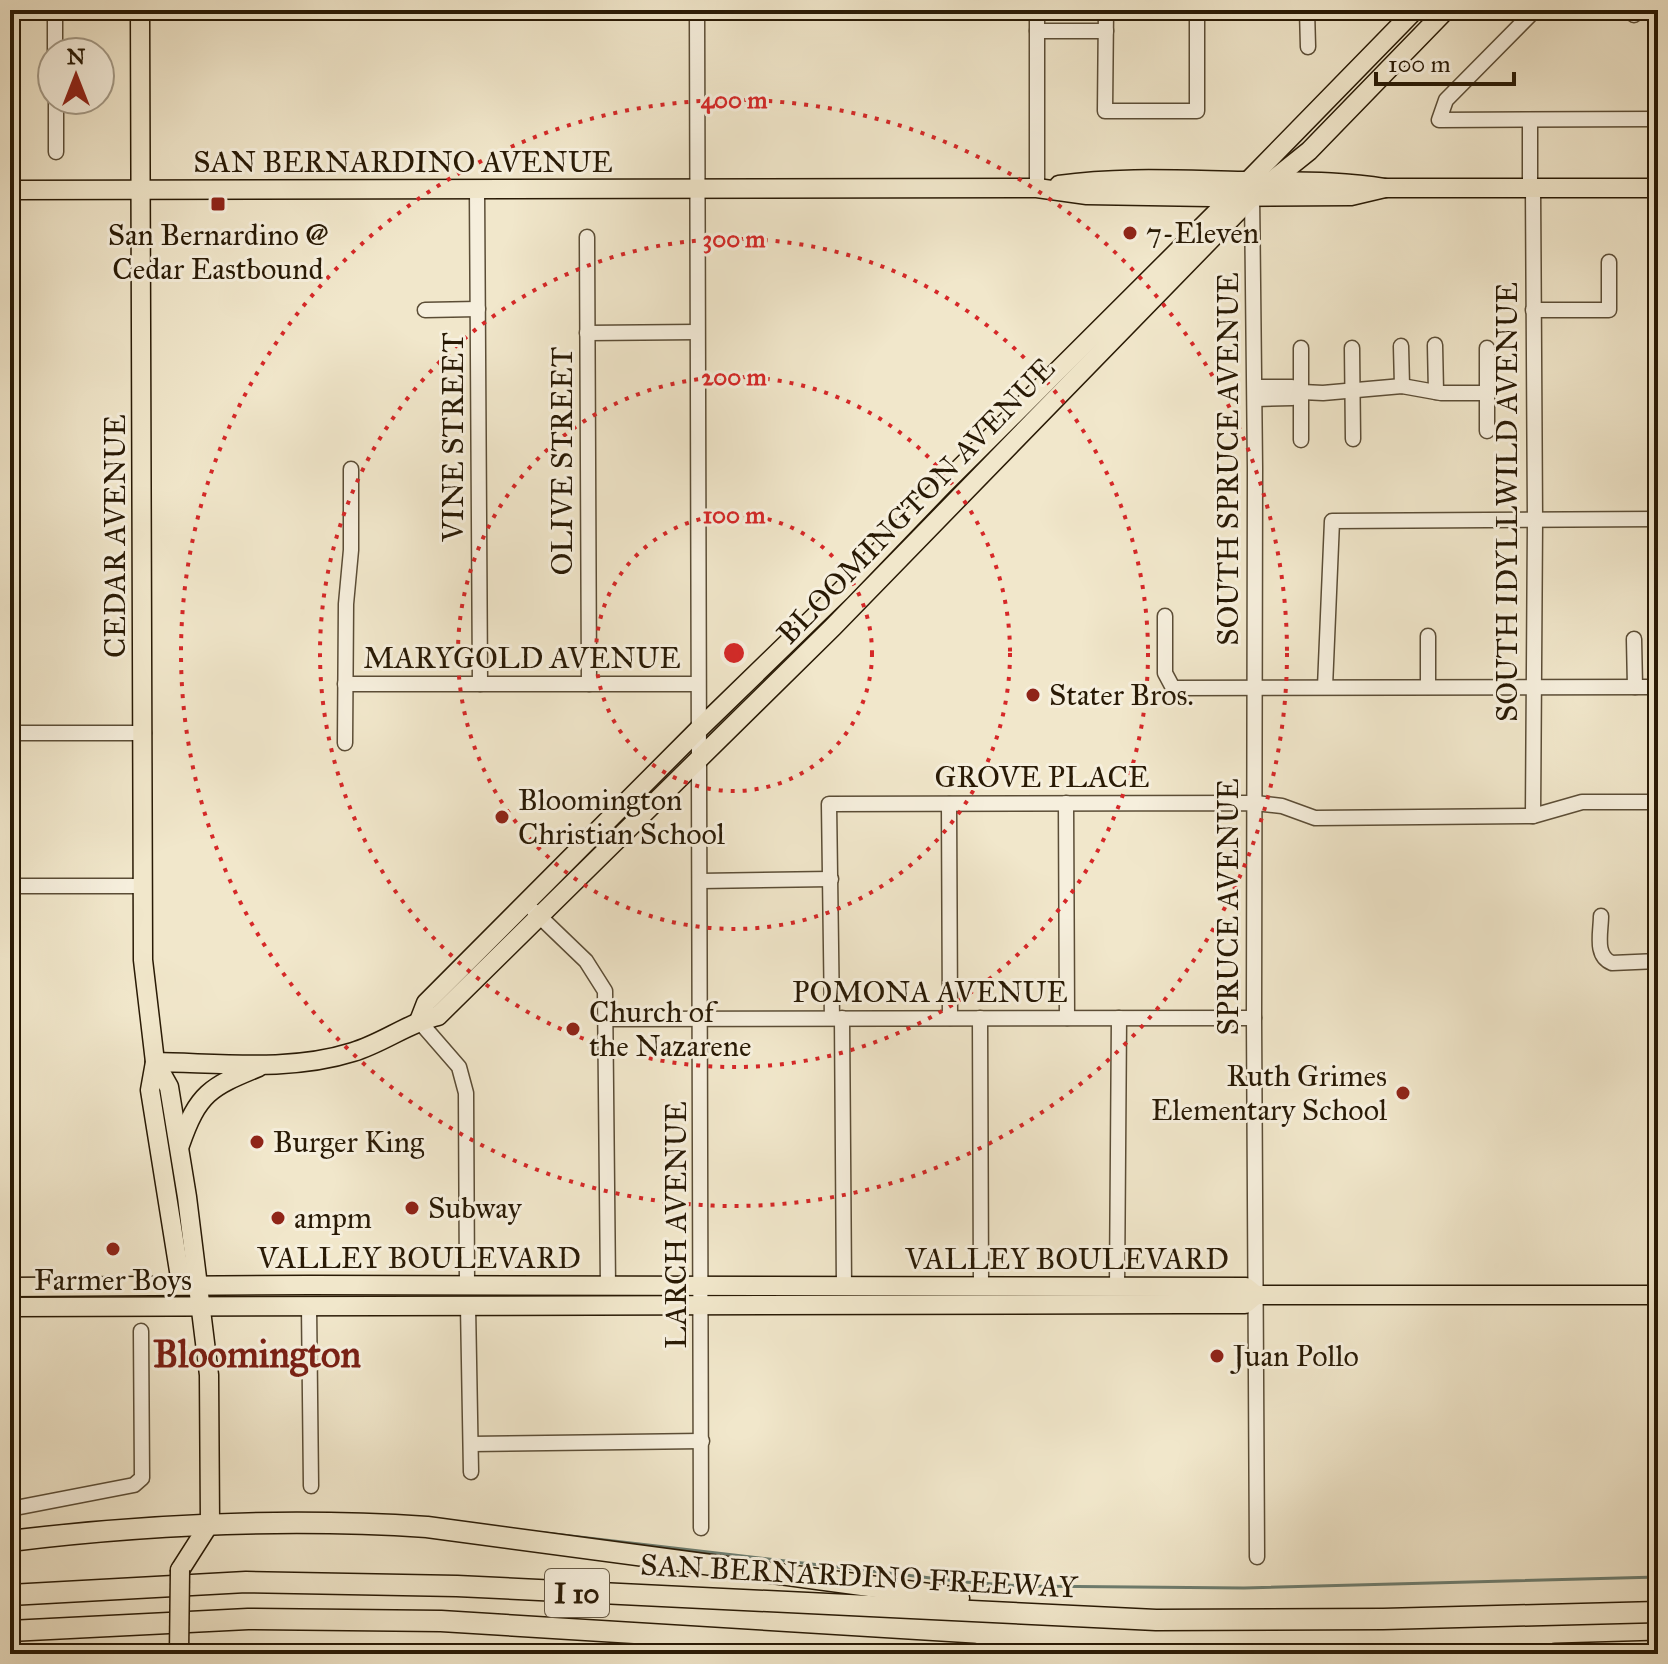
<svg xmlns="http://www.w3.org/2000/svg" width="1668" height="1664" font-family="'IM FELL Great Primer',serif">
<rect width="100%" height="100%" fill="#f1e7cb"/>
<filter id="stains"><feTurbulence type="fractalNoise" baseFrequency=".0025" numOctaves="4"/><feColorMatrix values="0 0 0 0 .2 0 0 0 0 .09 0 0 0 0 .02 0 0 0 .5 -.17"/></filter>
<radialGradient id="worn" r=".72"><stop offset=".6" stop-color="#630" stop-opacity="0"/><stop offset="1" stop-color="#630" stop-opacity=".3"/></radialGradient>
<g fill="none" stroke-linecap="round" stroke-linejoin="round">
<polyline stroke="#6d7d70" stroke-width="3" points="545,1533 965,1582 1022,1586 1244,1588 1658,1577"/>
<defs>
<g id="minor">
<polyline points="55,10 55,52"/>
<polyline points="697,10 701,1528"/>
<polyline points="1106,10 1105,111 1197,111 1197,10"/>
<polyline points="1307,10 1308,47"/>
<polyline points="1535,10 1446,100 1439,120 1658,119"/>
<polyline points="1629,10 1634,15"/>
<polyline points="1037,31 1106,31"/>
<polyline points="56,100 56,152"/>
<polyline points="1037,188 1037,10"/>
<polyline points="1530,188 1530,120"/>
<polyline points="1533,188 1535,521 1533,816"/>
<polyline points="477,190 480,684"/>
<polyline points="1252,193 1255,468 1254,1018 1257,1557"/>
<polyline points="587,237 589,684"/>
<polyline points="425,310 478,309"/>
<polyline points="1533,310 1609,310 1609,262"/>
<polyline points="587,333 697,332"/>
<polyline points="1435,345 1436,392"/>
<polyline points="1401,346 1402,386"/>
<polyline points="1301,348 1301,440"/>
<polyline points="1352,348 1353,439"/>
<polyline points="1487,348 1487,431"/>
<polyline points="1255,387 1292,387 1302,392 1323,393 1402,386 1441,393 1487,393"/>
<polyline points="1255,399 1292,398 1302,392"/>
<polyline points="1165,616 1165,673 1173,688 1658,687"/>
<polyline points="1428,636 1428,687"/>
<polyline points="1634,639 1635,687"/>
<polyline points="345,684 698,684"/>
<polyline points="1325,687 1332,521 1658,519"/>
<polyline points="10,733 144,733"/>
<polyline points="345,743 346,604 351,550 351,469"/>
<polyline points="1066,803 1067,1018"/>
<polyline points="949,804 950,1018"/>
<polyline points="700,881 831,879"/>
<polyline points="10,886 143,886"/>
<polyline points="534,911 586,961 605,991 608,1287"/>
<path d="M 1601,916 C 1601,932 1594,956 1612,963 L 1658,961"/>
<polyline points="832,1018 829,804 1255,803 1282,806 1315,818 1533,816 1582,802 1658,802"/>
<polyline points="842,1018 844,1287"/>
<polyline points="980,1018 981,1286"/>
<polyline points="607,1019 1254,1018"/>
<polyline points="419,1021 459,1067 466,1093 467,1286"/>
<polyline points="1117,1287 1119,1018"/>
<polyline points="309,1306 311,1486"/>
<polyline points="468,1306 471,1472"/>
<polyline points="471,1444 702,1441"/>
<polyline points="10,1509 134,1485 142,1478 141,1331"/>
</g>
<g id="major">
<polyline points="140,10 143,960 155,1062 150,1090 179,1271 199,1286"/>
<path d="M 1059,185 C 1120,176 1183,180 1244,181 C 1292,182 1338,180 1385,188 L 1658,188"/>
<polyline points="10,190 1037,188 1087,195 1210,197 1351,196 1385,188"/>
<polyline points="419,1021 426,1003 698,730 841,591 942,486 1248,181 1415,10"/>
<path d="M 155,1062 C 220,1063 290,1072 353,1052 C 383,1043 408,1023 438,1016 L 833,627 L 1253,196 L 1309,151 L 1446,10"/>
<polyline points="155,1062 169,1087 187,1197 209,1375 210,1523 180,1570"/>
<path d="M 180,1145 C 198,1093 210,1087 259,1067"/>
<polyline points="10,1287 310,1285 1246,1287 1256,1295"/>
<polyline points="1256,1295 1658,1295"/>
<polyline points="10,1307 1181,1304 1245,1304 1256,1295"/>
</g>
<g id="highway">
<path d="M 10,1541 C 149,1524 288,1518 427,1527 L 959,1598"/>
<polyline points="10,1595 246,1582 457,1586 1156,1620 1383,1619 1658,1612"/>
<polyline points="10,1631 248,1619 441,1621 973,1654"/>
<polyline points="1555,1654 1658,1651"/>
</g>
</defs>
<use href="#minor" stroke="#5b4d36" stroke-width="17"/>
<use href="#major" stroke="#291a05" stroke-width="21"/>
<use href="#highway" stroke="#291a05" stroke-width="23"/>
<use href="#minor" stroke="#f6efdd" stroke-width="14"/>
<use href="#major" stroke="#f1e7cb" stroke-width="18"/>
<use href="#highway" stroke="#f1e7cb" stroke-width="20"/>
<defs>
<polyline id="major-bridge" points="179,1654 180,1570"/>
</defs>
<use href="#major-bridge" stroke="#291a05" stroke-width="21" stroke-linecap="butt"/>
<use href="#major-bridge" stroke="#f1e7cb" stroke-width="18"/>
</g>
<g fill="none" stroke="#d62828" stroke-width="4" stroke-dasharray="4 8">
<circle cx="734" cy="653" r="138"/>
<circle cx="734" cy="653" r="276"/>
<circle cx="734" cy="653" r="414"/>
<circle cx="734" cy="653" r="553"/>
</g>
<g fill="#8f2418" stroke="#f6efdd" stroke-width="3">
<rect x="210" y="196" width="16" height="16" rx="4"/>
<circle cx="1130" cy="233" r="8"/>
<circle cx="1033" cy="695" r="8"/>
<circle cx="502" cy="817" r="8"/>
<circle cx="573" cy="1029" r="8"/>
<circle cx="1403" cy="1093" r="8"/>
<circle cx="257" cy="1142" r="8"/>
<circle cx="412" cy="1208" r="8"/>
<circle cx="278" cy="1218" r="8"/>
<circle cx="113" cy="1249" r="8"/>
<circle cx="1217" cy="1356" r="8"/>
</g>
<g text-anchor="middle" stroke-width="6" stroke-linejoin="round" paint-order="stroke">
<rect fill="#f6efdd" stroke="#665a46" stroke-width="2" x="545" y="1569" width="64" height="48" rx="6"/>
<g font-size="28" font-weight="bold" fill="#291a05">
<text x="577" y="1603">I 10</text>
</g>
<g font-size="30" fill="#291a05" stroke="#f6efdd">
<text x="403" y="172">SAN BERNARDINO AVENUE</text>
<text transform="translate(453 437) rotate(-90)" y="10">VINE STREET</text>
<text transform="translate(1228 459) rotate(-90)" y="10">SOUTH SPRUCE AVENUE</text>
<text transform="translate(562 461) rotate(-90)" y="10">OLIVE STREET</text>
<text transform="translate(916 501) rotate(-46)" y="10">BLOOMINGTON AVENUE</text>
<text transform="translate(1507 502) rotate(-90)" y="10">SOUTH IDYLLWILD AVENUE</text>
<text transform="translate(115 536) rotate(-90)" y="10">CEDAR AVENUE</text>
<text x="522" y="668">MARYGOLD AVENUE</text>
<text x="1042" y="787">GROVE PLACE</text>
<text transform="translate(1228 907) rotate(-90)" y="10">SPRUCE AVENUE</text>
<text x="930" y="1002">POMONA AVENUE</text>
<text transform="translate(676 1225) rotate(-90)" y="10">LARCH AVENUE</text>
<text x="419" y="1268">VALLEY BOULEVARD</text>
<text x="1067" y="1269">VALLEY BOULEVARD</text>
<text transform="translate(859 1576) rotate(3)" y="10">SAN BERNARDINO FREEWAY</text>
</g>
<g font-size="30" fill="#291a05" stroke="#f6efdd" text-anchor="start">
<text x="1146" y="243">7-Eleven</text>
<text x="218" y="245" text-anchor="middle">San Bernardino @<tspan x="218" dy="34">Cedar Eastbound</tspan></text>
<text x="1049" y="705">Stater Bros.</text>
<text x="518" y="810">Bloomington<tspan x="518" dy="34">Christian School</tspan></text>
<text x="589" y="1022">Church of<tspan x="589" dy="34">the Nazarene</tspan></text>
<text x="1387" y="1086" text-anchor="end">Ruth Grimes<tspan x="1387" dy="34">Elementary School</tspan></text>
<text x="273" y="1152">Burger King</text>
<text x="428" y="1218">Subway</text>
<text x="294" y="1228">ampm</text>
<text x="113" y="1290" text-anchor="middle">Farmer Boys</text>
<text x="1233" y="1366">Juan Pollo</text>
</g>
<g font-size="38" font-weight="bold" fill="#7a1f14" stroke="#f6efdd">
<text x="257" y="1367">Bloomington</text>
</g>
</g>
<circle cx="734" cy="653" r="12" fill="#d62828" stroke="#f6efdd" stroke-width="4"/>
<g font-size="24" text-anchor="middle" font-weight="bold" fill="#d62828" stroke="#f6efdd" stroke-width="6" stroke-linejoin="round" paint-order="stroke">
<text x="734" y="108">400 m</text>
<text x="734" y="247">300 m</text>
<text x="734" y="385">200 m</text>
<text x="734" y="523">100 m</text>
</g>
<rect width="1668" height="1664" fill="none" stroke="#f1e7cb" stroke-width="40"/>
<rect x="12" y="12" width="1644" height="1640" fill="none" stroke="#291a05" stroke-width="4"/>
<rect x="20" y="20" width="1628" height="1624" fill="none" stroke="#291a05" stroke-width="2"/>
<g transform="translate(76 76)"><circle r="38" fill="#f6efdd" stroke="#a49a87" stroke-width="2"/>
<path d="M0-6L14 30L0 20L-14 30Z" fill="#8f2418"/>
<text y="-12" font-size="22" font-weight="bold" text-anchor="middle" fill="#291a05">N</text>
</g>
<path d="M1376 72v12h138v-12" fill="none" stroke="#291a05" stroke-width="4"/>
<text x="1388" y="72" font-size="24" fill="#291a05" stroke="#f6efdd" stroke-width="6" paint-order="stroke">100 m</text>
<rect width="100%" height="100%" filter="url(#stains)"/>
<rect width="100%" height="100%" fill="url(#worn)"/>
</svg>
